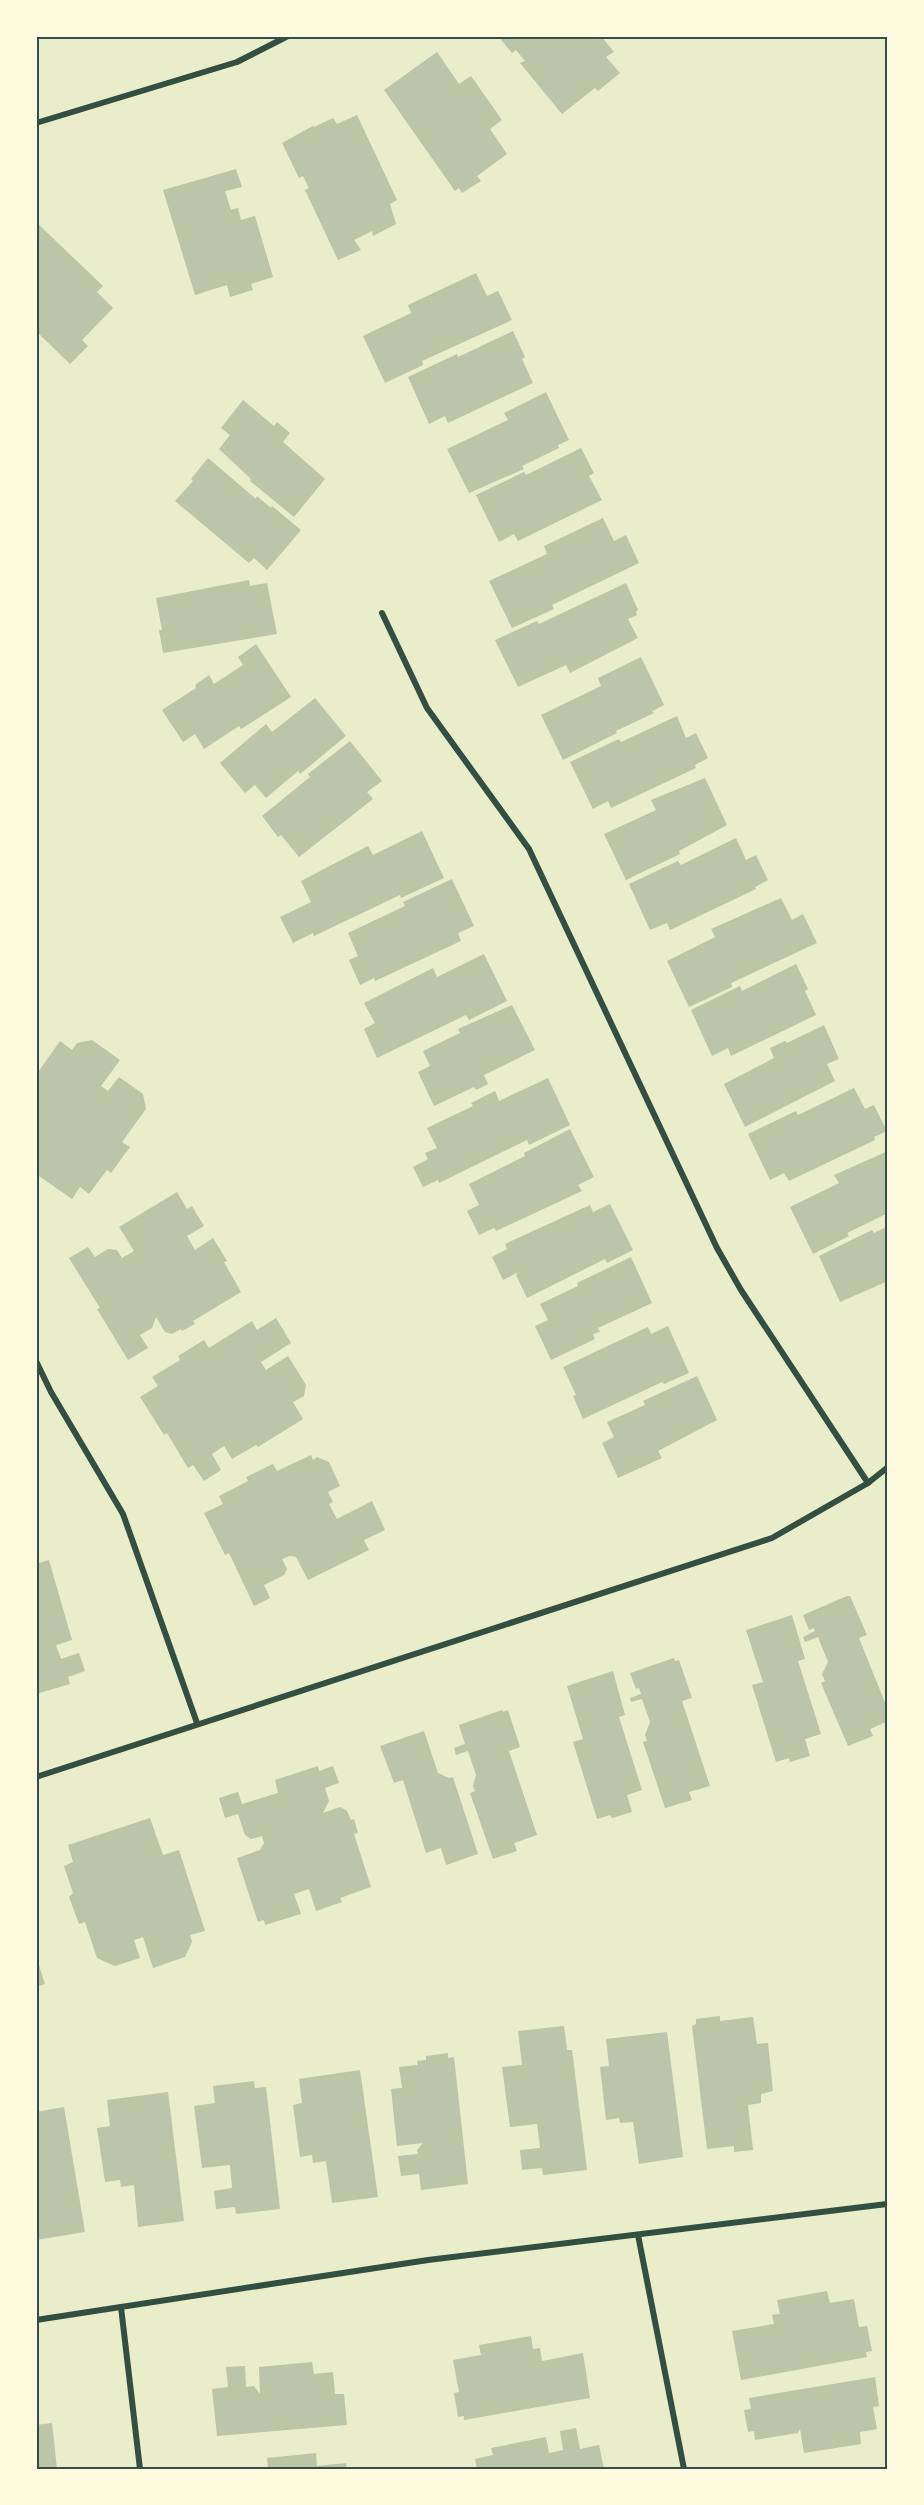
<svg xmlns="http://www.w3.org/2000/svg" width="924" height="2505" font-family="Roboto,sans-serif">
<rect width="100%" height="100%" fill="#e9edc9"/>
<g fill="#bcc5a7">
<polygon points="498,36 601,36 614,52 606,57 620,73 598,91 595,88 562,114 520,63 525,61 516,50 512,53"/>
<polygon points="437,52 459,84 471,76 502,120 490,129 507,154 477,176 481,181 462,193 459,188 455,191 384,90"/>
<polygon points="357,115 397,200 390,204 396,224 373,236 372,231 354,240 361,250 338,260 305,190 309,188 303,176 299,178 282,143 313,126 314,127 333,118 337,124"/>
<polygon points="236,169 242,187 225,191 231,210 238,208 241,220 255,216 273,277 251,284 253,290 230,297 227,285 195,295 163,190"/>
<polygon points="36,222 103,286 97,292 113,308 82,340 88,346 70,364 36,331"/>
<polygon points="476,273 487,296 498,291 512,320 422,361 423,365 385,383 363,336 411,313 408,305"/>
<polygon points="513,331 525,357 522,359 533,383 448,423 445,416 429,424 408,377 457,354 458,357"/>
<polygon points="546,392 569,440 558,445 559,448 522,466 524,469 469,493 447,449 508,420 504,413"/>
<polygon points="243,400 274,426 277,422 290,433 283,442 325,479 294,517 250,481 251,479 219,449 230,435 221,428"/>
<polygon points="581,448 594,473 589,476 602,500 518,541 514,534 499,542 476,495 524,472 526,475"/>
<polygon points="208,458 256,499 257,496 271,508 272,506 301,530 267,570 254,558 249,563 175,501 193,481 191,479"/>
<polygon points="603,518 614,541 626,535 639,563 552,605 554,609 512,628 489,581 547,554 544,546"/>
<polygon points="249,580 250,586 267,583 277,634 163,653 159,630 162,630 156,598"/>
<polygon points="626,583 638,610 636,612 637,615 628,619 638,638 570,673 566,665 518,687 495,640 537,621 539,624"/>
<polygon points="256,644 291,697 241,729 239,726 204,749 195,734 183,742 162,710 196,688 195,685 209,675 214,684 243,665 238,657"/>
<polygon points="641,657 664,705 652,711 654,713 616,731 617,733 563,760 541,715 601,686 598,678"/>
<polygon points="315,698 346,736 300,774 298,771 266,798 255,785 245,793 220,763 266,724 272,732"/>
<polygon points="677,716 686,738 696,733 708,758 695,765 696,768 611,808 608,801 593,809 570,762 619,739 621,742"/>
<polygon points="350,741 382,781 367,792 373,799 299,857 281,835 278,837 262,816 310,777 308,774"/>
<polygon points="705,778 727,825 679,851 680,854 626,880 604,834 656,810 651,800"/>
<polygon points="422,831 444,878 401,898 400,895 314,936 313,933 293,943 280,917 311,902 301,881 368,846 373,855"/>
<polygon points="736,838 746,860 756,855 768,880 755,887 756,889 670,930 667,923 650,930 629,884 678,861 681,865"/>
<polygon points="452,879 474,926 458,933 461,941 375,981 374,978 360,985 349,960 358,956 348,933 405,906 403,902"/>
<polygon points="781,898 792,920 803,914 817,943 731,983 732,987 689,1007 667,961 715,937 711,929"/>
<polygon points="484,954 507,1001 469,1020 466,1015 377,1058 364,1029 375,1023 364,1003 433,968 437,977"/>
<polygon points="796,964 808,989 805,991 816,1015 731,1056 728,1048 712,1056 691,1010 740,986 742,991"/>
<polygon points="512,1005 535,1050 484,1075 488,1084 476,1090 474,1087 434,1106 418,1072 430,1066 423,1051 460,1033 458,1029"/>
<polygon points="824,1025 839,1059 827,1064 835,1081 745,1127 724,1084 774,1058 770,1048 785,1041 787,1043"/>
<polygon points="92,1040 120,1060 101,1086 108,1091 119,1077 143,1094 146,1109 122,1142 130,1147 111,1173 107,1170 89,1194 80,1187 72,1199 36,1174 36,1075 60,1041 72,1050 77,1043"/>
<polygon points="548,1078 570,1125 529,1145 527,1140 439,1183 438,1180 423,1187 413,1167 428,1159 425,1153 437,1148 427,1128 473,1106 471,1103 495,1091 499,1101"/>
<polygon points="854,1088 865,1109 874,1105 887,1131 874,1137 875,1140 789,1181 784,1173 770,1180 748,1134 796,1111 798,1115"/>
<polygon points="570,1129 594,1177 578,1185 582,1191 496,1231 494,1228 479,1235 467,1211 479,1205 469,1184 525,1156 524,1153"/>
<polygon points="888,1151 888,1213 847,1233 849,1236 813,1254 790,1207 839,1183 834,1175"/>
<polygon points="177,1192 187,1209 192,1206 204,1226 187,1236 195,1250 213,1238 227,1261 224,1262 241,1292 193,1321 195,1324 182,1331 181,1329 172,1334 165,1332 156,1317 152,1328 140,1335 148,1348 128,1360 97,1309 100,1308 69,1258 88,1247 95,1257 108,1249 117,1250 122,1258 134,1251 119,1227"/>
<polygon points="610,1204 633,1250 607,1263 605,1259 527,1298 516,1275 519,1272 503,1280 492,1257 507,1249 505,1244 590,1205 593,1212"/>
<polygon points="888,1226 888,1281 840,1302 819,1256 872,1230 874,1233"/>
<polygon points="631,1257 652,1303 598,1328 600,1332 593,1334 595,1339 551,1360 535,1326 548,1320 540,1304 578,1286 577,1283"/>
<polygon points="276,1318 291,1343 261,1362 266,1370 288,1356 306,1385 304,1396 293,1402 303,1419 258,1447 256,1445 232,1459 224,1446 212,1454 221,1470 204,1481 193,1465 188,1468 167,1433 164,1435 140,1397 158,1386 152,1377 180,1360 178,1356 204,1340 209,1348 252,1321 257,1330"/>
<polygon points="668,1326 689,1373 664,1384 662,1382 583,1419 573,1396 576,1395 563,1367 648,1327 651,1334"/>
<polygon points="697,1376 717,1420 658,1451 662,1458 618,1478 602,1443 614,1437 607,1422 645,1405 643,1401"/>
<polygon points="311,1455 313,1460 317,1457 329,1462 340,1486 328,1492 333,1502 329,1504 337,1519 372,1501 385,1530 364,1540 369,1550 308,1580 296,1557 290,1556 282,1559 287,1569 284,1575 264,1585 270,1598 254,1606 229,1553 225,1555 204,1513 223,1504 219,1496 248,1481 246,1477 273,1464 277,1471"/>
<polygon points="49,1560 72,1640 56,1645 61,1659 79,1653 85,1671 68,1677 70,1684 36,1694 36,1564"/>
<polygon points="847,1596 850,1596 867,1635 859,1638 888,1710 888,1721 870,1729 873,1736 848,1746 821,1683 825,1681 822,1674 828,1662 818,1637 805,1642 803,1637 815,1631 814,1628 809,1630 803,1615"/>
<polygon points="792,1615 805,1659 798,1661 821,1734 805,1739 810,1756 790,1762 789,1758 776,1762 752,1685 763,1682 746,1630"/>
<polygon points="674,1658 675,1661 679,1660 692,1698 682,1701 710,1786 689,1792 692,1800 665,1808 643,1742 647,1741 645,1735 650,1722 642,1699 631,1702 630,1698 641,1694 639,1688 636,1689 630,1673"/>
<polygon points="613,1671 625,1715 619,1717 642,1790 627,1795 632,1812 612,1818 610,1815 597,1819 573,1742 583,1739 567,1686"/>
<polygon points="502,1710 503,1712 508,1710 520,1747 509,1751 537,1835 514,1843 517,1851 493,1859 470,1793 475,1791 473,1786 476,1775 468,1751 456,1755 454,1748 465,1744 459,1725"/>
<polygon points="424,1731 438,1773 449,1778 453,1777 478,1854 446,1865 441,1848 426,1853 403,1780 394,1783 380,1746"/>
<polygon points="318,1766 319,1771 333,1766 339,1783 325,1788 329,1801 323,1813 340,1807 347,1811 351,1820 354,1819 358,1833 354,1834 371,1887 340,1898 342,1902 316,1911 309,1889 294,1894 301,1914 265,1925 264,1920 258,1922 237,1858 260,1850 264,1843 262,1836 251,1839 245,1835 238,1814 225,1818 219,1798 238,1792 242,1804 278,1793 275,1780"/>
<polygon points="150,1818 163,1855 179,1850 205,1931 190,1935 192,1942 185,1957 153,1968 143,1937 134,1940 140,1958 115,1966 97,1958 85,1922 79,1924 69,1897 73,1893 64,1866 73,1862 68,1845"/>
<polygon points="36,1956 45,1984 36,1987"/>
<polygon points="720,2016 720,2021 753,2017 757,2044 768,2043 773,2091 761,2094 761,2103 748,2105 753,2150 734,2152 734,2146 707,2149 692,2026 696,2024 696,2019"/>
<polygon points="564,2026 567,2050 572,2050 587,2170 543,2175 542,2168 522,2170 520,2150 540,2148 537,2124 510,2127 502,2067 522,2065 518,2031"/>
<polygon points="667,2032 683,2157 639,2164 633,2122 620,2123 619,2118 606,2120 600,2067 609,2066 606,2039"/>
<polygon points="448,2053 448,2058 454,2057 468,2184 421,2190 419,2174 401,2176 398,2156 418,2154 417,2150 423,2143 397,2146 391,2089 402,2088 399,2067 418,2065 417,2061 426,2060 426,2056"/>
<polygon points="360,2070 378,2197 332,2203 326,2161 313,2163 312,2155 300,2157 293,2105 302,2103 299,2079"/>
<polygon points="254,2081 255,2088 266,2087 280,2209 236,2214 235,2207 216,2209 214,2191 232,2188 230,2165 202,2168 194,2106 215,2103 213,2086"/>
<polygon points="168,2092 184,2221 138,2227 134,2185 121,2187 120,2180 105,2182 97,2128 110,2126 107,2100"/>
<polygon points="64,2107 85,2232 36,2240 36,2112"/>
<polygon points="827,2291 830,2303 854,2299 859,2327 867,2326 872,2351 866,2352 867,2357 741,2380 732,2331 774,2324 772,2315 780,2314 777,2300"/>
<polygon points="531,2336 533,2349 540,2348 542,2361 583,2353 590,2398 464,2420 464,2416 458,2417 454,2393 459,2392 453,2360 481,2355 479,2345"/>
<polygon points="312,2362 314,2374 333,2372 335,2394 344,2394 347,2425 217,2436 212,2389 228,2387 226,2367 245,2366 246,2387 254,2386 260,2394 259,2367"/>
<polygon points="875,2377 879,2406 873,2407 877,2429 860,2432 861,2444 804,2453 800,2429 798,2433 755,2440 754,2431 748,2432 744,2410 751,2409 749,2398"/>
<polygon points="52,2423 57,2469 36,2469 36,2425"/>
<polygon points="576,2428 580,2449 599,2445 604,2469 477,2469 475,2459 493,2455 491,2448 546,2437 549,2453 563,2450 560,2431"/>
<polygon points="316,2453 317,2466 346,2463 347,2469 268,2469 267,2458"/>
</g>
<g fill="none" stroke-linecap="round" stroke-linejoin="round">
<g stroke="#344e41" stroke-width="6">
<polyline points="36,123 237,62 288,36"/>
<polyline points="382,613 427,708 529,849 717,1248 741,1290 868,1483"/>
<polyline points="36,1361 51,1392 123,1514 197,1723"/>
<polyline points="36,1777 772,1538 868,1483 888,1467"/>
<polyline points="638,2235 684,2469"/>
<polyline points="121,2307 140,2469"/>
<polyline points="36,2320 428,2260 887,2204"/>
</g>
</g>
<rect width="924" height="2505" fill="none" stroke="#fefae0" stroke-width="75"/>
<rect x="38" y="38" width="848" height="2430" fill="none" stroke="#344e41" stroke-width="2"/>
</svg>
